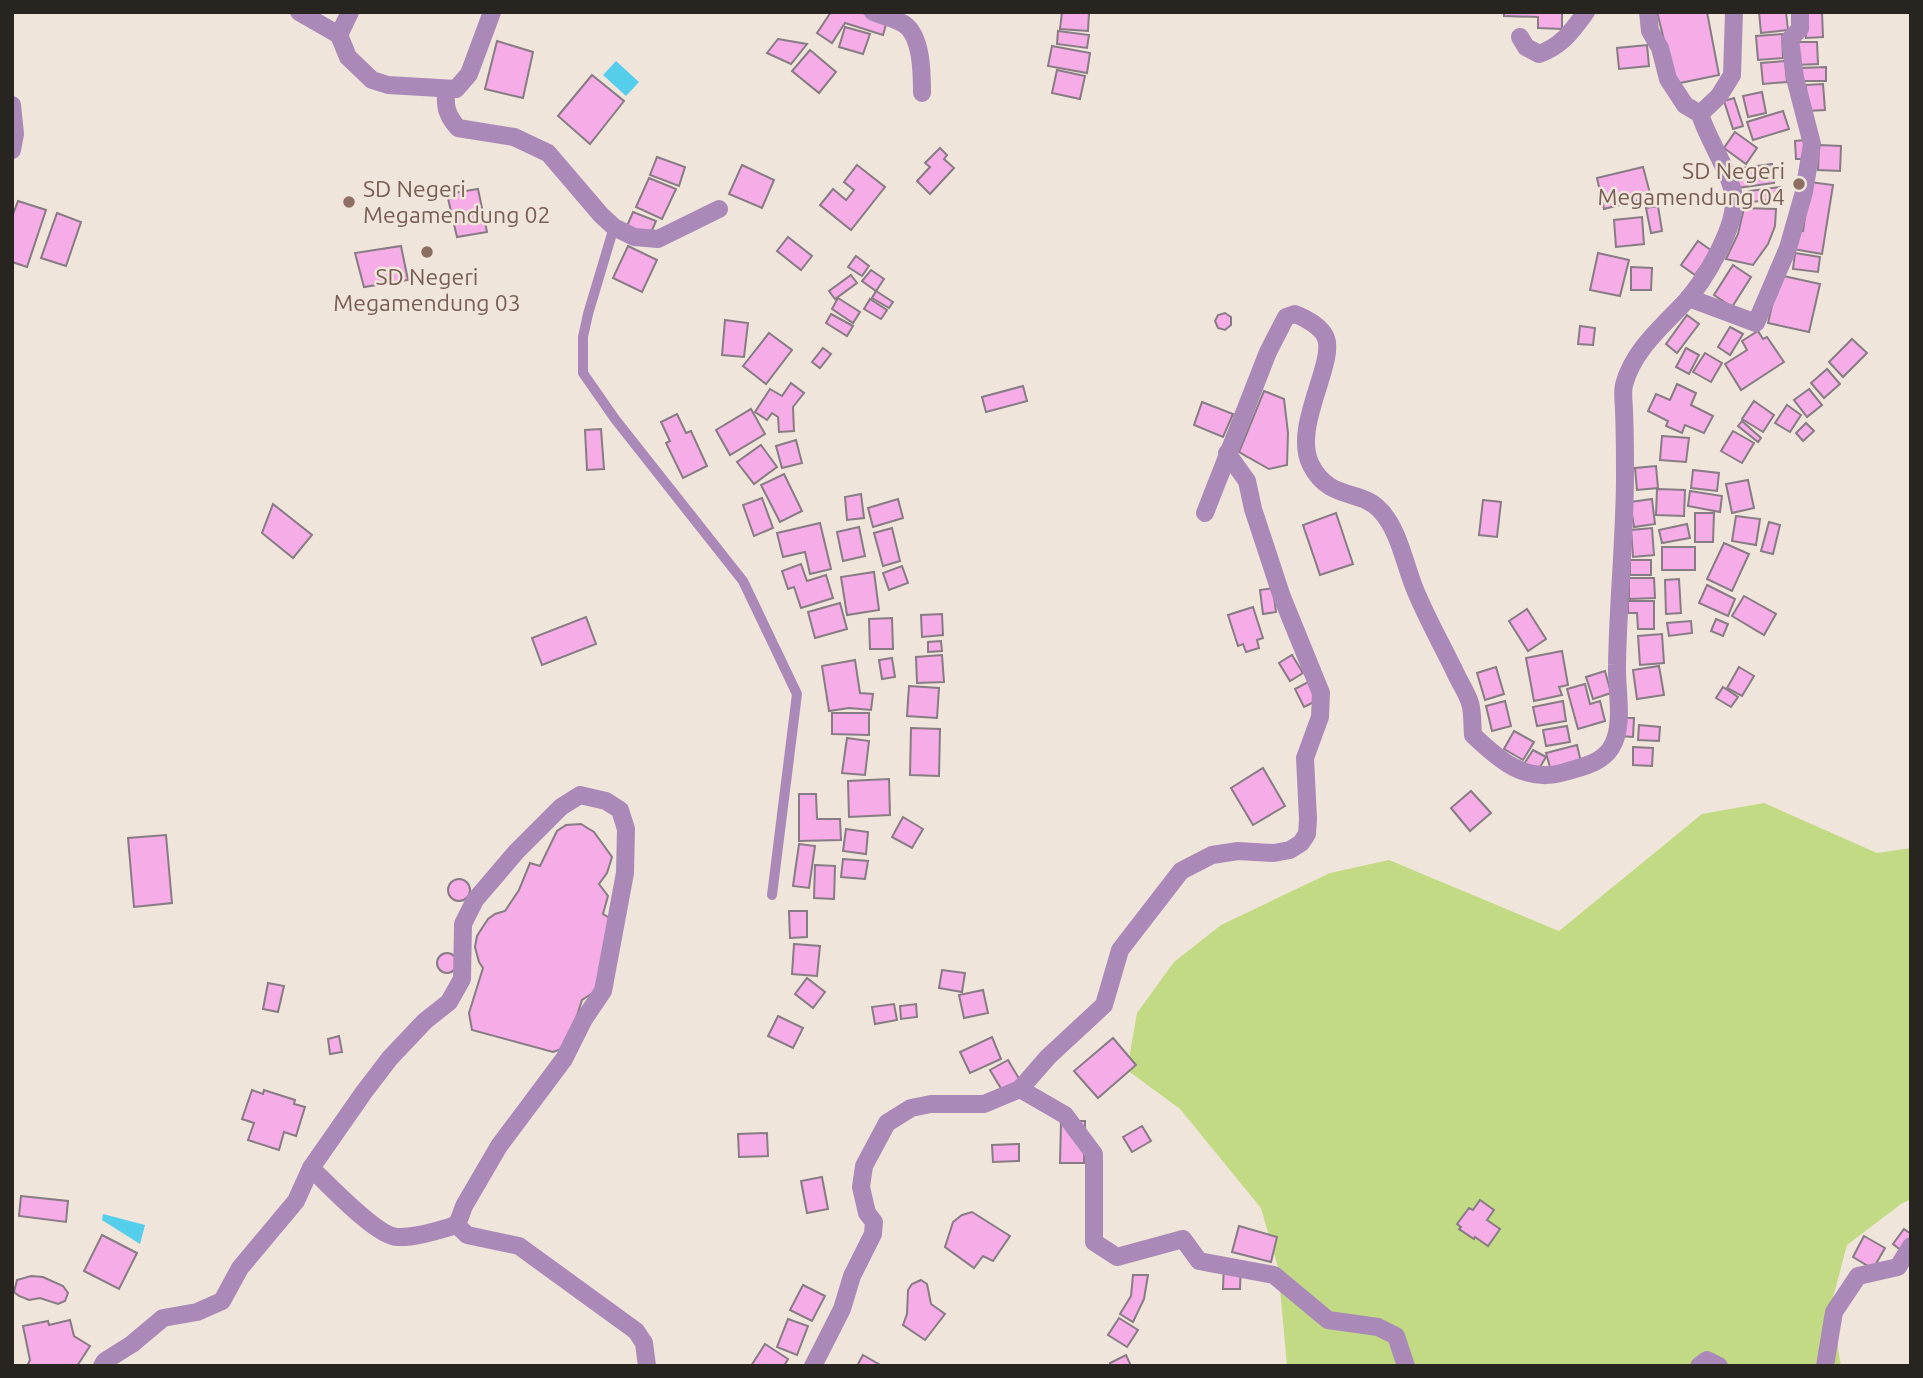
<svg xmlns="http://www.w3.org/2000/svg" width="1923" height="1378" font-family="Ubuntu,sans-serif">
<rect width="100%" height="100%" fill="#f0e5da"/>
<polygon fill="#c2da84" points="1764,803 1877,853 1911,848 1911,1199 1901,1204 1847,1245 1831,1305 1841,1366 1287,1366 1278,1267 1261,1208 1180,1109 1127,1070 1137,1013 1174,962 1221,925 1330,873 1389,860 1559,931 1702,814"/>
<g fill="#54ceeb">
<polygon points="616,61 639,82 626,96 603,75"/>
<polygon points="103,1214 145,1225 140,1244 102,1220"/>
</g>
<g fill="#f5ace7" stroke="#877b84" stroke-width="2">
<polygon points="831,12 860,12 887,21 883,35 845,23 832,43 817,33"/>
<polygon points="1062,12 1089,12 1088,31 1060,29"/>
<polygon points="1504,12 1562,12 1562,29 1538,28 1538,17 1504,16"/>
<polygon points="1657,12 1707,12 1719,75 1675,84"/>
<polygon points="1759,12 1786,12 1788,30 1761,33"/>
<polygon points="1805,12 1822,12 1823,37 1806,38"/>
<polygon points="845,27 870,34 863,54 839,47"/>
<polygon points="1058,31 1089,35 1087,48 1057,44"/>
<polygon points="1782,34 1783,58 1758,60 1756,36"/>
<polygon points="778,39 807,44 791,64 767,53"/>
<polygon points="497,41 533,52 523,98 485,89"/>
<polygon points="1795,42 1817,42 1818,64 1796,65"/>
<polygon points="1647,45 1649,66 1619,69 1617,48"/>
<polygon points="1052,46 1090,53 1087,73 1048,66"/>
<polygon points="810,50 836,72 819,93 792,71"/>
<polygon points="1785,61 1787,82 1763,84 1761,63"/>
<polygon points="1826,67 1826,81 1800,81 1800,68"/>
<polygon points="1057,70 1085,76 1080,99 1052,93"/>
<polygon points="592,75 624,101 590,144 558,116"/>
<polygon points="1823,84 1825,110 1807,111 1806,85"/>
<polygon points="1762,92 1766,113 1748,117 1743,96"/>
<polygon points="1734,98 1743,126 1733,129 1724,101"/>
<polygon points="1783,111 1789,129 1753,140 1747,122"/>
<polygon points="1735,132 1757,148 1746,164 1724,148"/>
<polygon points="1805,140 1806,159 1796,159 1795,141"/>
<polygon points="1819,145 1841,146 1840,171 1818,170"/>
<polygon points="940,148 947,155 944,159 954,168 930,194 917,181 930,167 925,163"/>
<polygon points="657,157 685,167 679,186 650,175"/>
<polygon points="1772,164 1774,183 1737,188 1735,169"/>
<polygon points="742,165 774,180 762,208 729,194"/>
<polygon points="857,165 885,187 851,230 820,205 833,189 846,200 854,190 844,182"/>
<polygon points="1643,167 1651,197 1604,209 1597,178"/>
<polygon points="649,178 676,189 662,219 636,207"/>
<polygon points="1810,182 1833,185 1822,254 1793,249 1796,230 1803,231"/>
<polygon points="1780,187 1781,199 1751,202 1749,191"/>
<polygon points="478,189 487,232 457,237 447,194"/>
<polygon points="18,201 46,210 27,267 12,262 12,217"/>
<polygon points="1658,206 1662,231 1651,233 1646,208"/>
<polygon points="1744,208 1776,209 1775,226 1768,244 1753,265 1726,259 1738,234"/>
<polygon points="633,212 656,221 650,235 627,226"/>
<polygon points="57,213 81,222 66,266 41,258"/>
<polygon points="1642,217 1644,244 1616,247 1614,220"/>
<polygon points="788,237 812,256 801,270 777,251"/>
<polygon points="1698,241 1712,251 1695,275 1681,265"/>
<polygon points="401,246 408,280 364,287 355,253"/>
<polygon points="628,246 657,260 642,292 613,278"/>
<polygon points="1598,253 1629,260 1620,296 1590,290"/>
<polygon points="1795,253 1820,257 1818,272 1793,269"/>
<polygon points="856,256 869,266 862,276 848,267"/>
<polygon points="1733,265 1751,277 1732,307 1714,295"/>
<polygon points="1631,267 1652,268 1651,290 1631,290"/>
<polygon points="871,270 884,279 876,291 862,281"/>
<polygon points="851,275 857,283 835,299 829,291"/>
<polygon points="1779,275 1820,284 1809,332 1768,323"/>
<polygon points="876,291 893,302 889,308 872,298"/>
<polygon points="838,298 860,312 853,323 832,309"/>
<polygon points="870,299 887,310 881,319 864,309"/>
<polygon points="1225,313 1231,317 1231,325 1225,330 1218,328 1215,321 1218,315"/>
<polygon points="831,314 853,326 847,336 826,323"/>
<polygon points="1687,315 1699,324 1677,353 1666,344"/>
<polygon points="725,320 748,323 744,357 722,355"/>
<polygon points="1580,326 1595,328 1593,345 1578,344"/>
<polygon points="1730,327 1743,334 1730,355 1718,347"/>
<polygon points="1758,331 1763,339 1767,337 1784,362 1741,390 1725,364 1747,350 1742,341"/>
<polygon points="769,333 792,350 766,384 743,366"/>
<polygon points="1852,339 1867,353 1843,377 1829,362"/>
<polygon points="823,348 831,354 820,368 812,362"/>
<polygon points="1686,348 1699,355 1689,374 1676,367"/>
<polygon points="1705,353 1722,363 1711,382 1693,372"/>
<polygon points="1827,369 1840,384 1824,398 1811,383"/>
<polygon points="791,383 804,393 793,407 794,431 779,432 778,417 772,413 767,420 755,412 770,389 782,396"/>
<polygon points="1677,384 1696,393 1691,405 1713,416 1704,433 1685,425 1682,433 1666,426 1668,421 1648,411 1656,394 1670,400"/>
<polygon points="1023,386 1027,401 986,412 982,397"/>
<polygon points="1809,389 1822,405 1807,417 1794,400"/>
<polygon points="1264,391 1284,399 1288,433 1287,465 1269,469 1239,452"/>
<polygon points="1754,401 1774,415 1763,432 1742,419"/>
<polygon points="1202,402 1233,414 1223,437 1194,425"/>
<polygon points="1787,405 1801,415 1790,432 1775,423"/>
<polygon points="751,409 765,434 730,455 716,430"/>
<polygon points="677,414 686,433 691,431 707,466 683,478 666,443 670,441 661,422"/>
<polygon points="1742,421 1761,438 1758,442 1738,426"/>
<polygon points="1806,423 1814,431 1803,441 1796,433"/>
<polygon points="601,429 604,469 587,470 585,430"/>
<polygon points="1733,431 1754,443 1742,463 1721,451"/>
<polygon points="1662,436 1689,438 1686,462 1660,460"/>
<polygon points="796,440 802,463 782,468 776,446"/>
<polygon points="761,445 777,467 754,484 737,462"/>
<polygon points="1656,466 1658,488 1637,490 1635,468"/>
<polygon points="1693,470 1719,473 1717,491 1691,488"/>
<polygon points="784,474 802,511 780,522 761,485"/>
<polygon points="1748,480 1754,508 1732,513 1726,484"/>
<polygon points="1657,489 1685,490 1684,516 1656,515"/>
<polygon points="1690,491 1722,496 1720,512 1688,506"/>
<polygon points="861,494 864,518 847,520 845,497"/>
<polygon points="762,498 773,528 754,536 743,505"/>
<polygon points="898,499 903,518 873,527 868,508"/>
<polygon points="1652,499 1655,524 1634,527 1630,502"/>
<polygon points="1483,500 1501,502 1497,537 1479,535"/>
<polygon points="273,504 312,535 293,558 262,533"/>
<polygon points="1336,513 1353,564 1320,575 1303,525"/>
<polygon points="1695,513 1714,513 1713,542 1695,542"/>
<polygon points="1736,516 1760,519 1756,545 1732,541"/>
<polygon points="1769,522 1780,525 1773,554 1761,551"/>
<polygon points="820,523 831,569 810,574 805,552 783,557 777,533"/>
<polygon points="1687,524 1690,538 1662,543 1659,530"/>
<polygon points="859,527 865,556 843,561 837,532"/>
<polygon points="892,528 900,561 883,566 874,533"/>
<polygon points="1652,528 1654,555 1633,557 1631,530"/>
<polygon points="1724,543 1749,554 1732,591 1707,579"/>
<rect x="1662" y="547" width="33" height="23"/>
<rect x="1630" y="560" width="21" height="15"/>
<polygon points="801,564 807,581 826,575 833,598 801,608 794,587 788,589 782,571"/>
<polygon points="902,566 908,583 889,590 883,573"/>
<polygon points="874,572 879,610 847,615 841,577"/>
<polygon points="1629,578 1654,578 1655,598 1629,599"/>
<polygon points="1679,579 1681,613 1666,614 1665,580"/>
<polygon points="1707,585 1735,599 1728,616 1699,603"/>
<polygon points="1273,588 1276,612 1263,614 1260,590"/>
<polygon points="1744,596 1776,614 1764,635 1732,616"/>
<polygon points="1628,601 1654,601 1654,629 1638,629 1637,613 1628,613"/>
<polygon points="840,603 847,629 815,638 808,612"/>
<polygon points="1253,607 1263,638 1257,640 1259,648 1246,652 1243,644 1238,646 1228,615"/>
<polygon points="1527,609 1546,639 1528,651 1509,621"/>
<polygon points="942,614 943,635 922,637 921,615"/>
<polygon points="586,617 596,644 542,665 532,638"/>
<polygon points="892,618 893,649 870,649 869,619"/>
<polygon points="1716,619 1728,624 1723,636 1711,631"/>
<polygon points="1691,621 1692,633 1669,636 1667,623"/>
<polygon points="1662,634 1664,663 1640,665 1638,636"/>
<polygon points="941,641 942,651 928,652 928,642"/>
<polygon points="1562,651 1568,685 1559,687 1562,695 1534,701 1526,658"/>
<polygon points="942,655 944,682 917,683 916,657"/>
<polygon points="1292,655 1303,673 1290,681 1279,663"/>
<polygon points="892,658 895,677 882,679 879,660"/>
<polygon points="855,660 860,693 873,694 871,710 849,708 829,711 822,666"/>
<polygon points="1659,666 1664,695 1637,699 1633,670"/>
<polygon points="1496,667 1504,694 1485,700 1477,673"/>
<polygon points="1739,667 1754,676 1742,696 1727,688"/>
<polygon points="1605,671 1611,693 1593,699 1586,677"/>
<polygon points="1308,682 1318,700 1304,707 1295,689"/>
<polygon points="1585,684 1590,704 1600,701 1605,721 1578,729 1567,689"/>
<polygon points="909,686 939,688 937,718 907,716"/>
<polygon points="1723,687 1738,697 1731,707 1716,698"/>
<polygon points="1505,701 1511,726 1492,731 1486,706"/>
<polygon points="1563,701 1566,721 1537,726 1533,707"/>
<polygon points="832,713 869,713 869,735 832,734"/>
<polygon points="1622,718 1634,718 1633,737 1621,736"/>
<polygon points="1639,725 1660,727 1659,741 1638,740"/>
<polygon points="1567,726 1570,742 1546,746 1543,730"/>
<polygon points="911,728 940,729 939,776 910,775"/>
<polygon points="1514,731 1534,742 1523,760 1504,749"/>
<polygon points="847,738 869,741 865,775 842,773"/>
<polygon points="1577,745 1581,762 1551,771 1546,753"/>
<polygon points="1633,747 1653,748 1652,766 1633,765"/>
<polygon points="1533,750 1546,757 1537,772 1524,764"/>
<polygon points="1263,768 1285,806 1253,825 1231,788"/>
<polygon points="889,779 890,815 849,817 848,781"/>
<polygon points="1471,791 1491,813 1470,831 1451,808"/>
<polygon points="799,794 816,794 817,819 840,819 841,840 799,841"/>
<polygon points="903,817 923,829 912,848 892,837"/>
<polygon points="581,824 594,832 612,857 607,873 599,884 608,896 603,914 613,920 596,991 582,1000 567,1047 553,1052 472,1030 469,1013 483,968 479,962 475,947 477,936 488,919 495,914 505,911 519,890 530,863 540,866 557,831 566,825"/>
<polygon points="846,829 868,832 866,854 843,851"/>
<polygon points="166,835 172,903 134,907 128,838"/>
<polygon points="799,844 815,846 809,888 793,886"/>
<polygon points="843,859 868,861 865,879 841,877"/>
<polygon points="815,865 835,866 834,899 814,898"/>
<circle cx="459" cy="890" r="11"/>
<polygon points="789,911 807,911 807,937 790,938"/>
<polygon points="794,944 820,946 817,976 792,974"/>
<circle cx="447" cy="963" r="10"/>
<polygon points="942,970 965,973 962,992 939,988"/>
<polygon points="807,978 825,992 813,1008 795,994"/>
<polygon points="268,983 284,986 278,1012 263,1009"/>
<polygon points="983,990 988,1013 964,1018 959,995"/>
<polygon points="894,1004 897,1020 875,1024 872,1007"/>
<polygon points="916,1004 917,1017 901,1019 900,1006"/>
<polygon points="778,1016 803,1028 793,1048 768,1036"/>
<polygon points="339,1036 342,1052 330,1054 328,1039"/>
<polygon points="992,1037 1001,1059 970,1073 960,1052"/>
<polygon points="1113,1038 1136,1065 1098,1098 1074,1071"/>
<polygon points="1008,1060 1024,1087 1006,1097 990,1070"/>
<polygon points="252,1090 263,1094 264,1090 295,1100 294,1104 305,1107 296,1136 284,1132 279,1150 248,1140 254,1123 242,1119"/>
<polygon points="1061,1121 1085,1121 1084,1163 1060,1163"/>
<polygon points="1142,1126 1151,1141 1132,1152 1123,1137"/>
<polygon points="767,1133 768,1156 739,1157 738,1134"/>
<polygon points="1019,1144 1019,1161 993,1162 992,1145"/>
<polygon points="822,1177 828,1209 807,1213 801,1181"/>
<polygon points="21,1196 68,1201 66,1222 19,1216"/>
<polygon points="1480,1200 1494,1210 1487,1220 1500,1229 1488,1246 1475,1237 1474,1239 1459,1229 1461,1227 1457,1224 1469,1208 1473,1210"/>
<polygon points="972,1212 1010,1236 993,1261 983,1256 974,1268 945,1247 953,1222 962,1215"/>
<polygon points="1239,1226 1277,1237 1271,1262 1232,1252"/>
<polygon points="1904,1229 1911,1234 1911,1239 1902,1251 1893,1244"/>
<polygon points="102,1235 137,1253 119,1289 84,1271"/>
<polygon points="1864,1236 1885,1248 1873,1269 1853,1257"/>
<polygon points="1224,1263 1241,1263 1240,1289 1223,1289"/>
<polygon points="1133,1275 1148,1275 1144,1299 1133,1322 1120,1314 1131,1296"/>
<polygon points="31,1276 43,1277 63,1286 68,1293 65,1301 58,1304 40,1298 29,1300 19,1296 14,1292 17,1280"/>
<polygon points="921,1280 927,1284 931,1304 945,1314 925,1340 903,1325 907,1314 908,1290 912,1284"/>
<polygon points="803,1285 825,1296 812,1321 790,1310"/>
<polygon points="1119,1318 1138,1330 1127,1347 1108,1335"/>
<polygon points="788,1319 808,1326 797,1355 777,1347"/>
<polygon points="70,1320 74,1336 90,1346 77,1366 27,1366 30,1360 23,1326 48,1321 49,1325"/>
<polygon points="765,1344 788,1359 784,1366 751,1366"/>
<polygon points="863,1355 882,1366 857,1366"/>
<polygon points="1126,1355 1131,1366 1111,1366 1110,1363"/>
</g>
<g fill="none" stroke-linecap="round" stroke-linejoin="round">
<polyline stroke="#aa89b9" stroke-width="10" points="614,227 588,314 583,337 583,373 615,419 743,581 797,694 772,895"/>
<g stroke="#aa89b9" stroke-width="18">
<polyline points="299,12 339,35 348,57 372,80 388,85 456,89 469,74 492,12"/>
<path d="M 873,12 C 883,16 896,19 904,24 C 922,36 922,74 922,93"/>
<polyline points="339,35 350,12"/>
<path d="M 1520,37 L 1526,47 L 1539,54 C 1562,46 1572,31 1586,12"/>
<path d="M 446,89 C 445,107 446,114 458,128 L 514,137 L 548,153 L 601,215 L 614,227 L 634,237 L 658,239 L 719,209"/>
<polyline points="12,105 15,134 12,150"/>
<polyline points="1700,114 1719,96 1732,75 1734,12"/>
<polyline points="1689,298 1756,323 1788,248 1804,192 1812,144 1795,78 1790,39 1800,29 1800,12"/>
<path d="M 1205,513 L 1268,352 L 1286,317 L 1295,314 C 1305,318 1320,326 1325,336 C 1338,360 1291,427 1311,465 C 1329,501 1361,489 1380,510 C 1399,530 1404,562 1414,587 C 1426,617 1442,645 1456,674 C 1460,683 1467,693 1470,703 C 1473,712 1472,725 1473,735 C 1499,760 1526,784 1565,772 C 1580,767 1601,764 1611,748 C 1625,726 1616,690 1617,665 C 1618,601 1625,538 1625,475 C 1625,454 1625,432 1624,411 C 1624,403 1622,393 1624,385 C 1633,350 1663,326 1686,301 C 1705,280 1734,230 1734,202 C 1735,179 1707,139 1700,114 L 1685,105 L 1668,79 L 1660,48 L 1650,31 L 1648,12"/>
<polyline points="1020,1089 1065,1115 1094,1154 1094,1242 1117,1257 1183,1239 1199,1261 1274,1275 1328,1320 1378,1327 1396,1336 1406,1366"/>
<path d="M 311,1168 C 327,1183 376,1236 397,1237 C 416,1238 439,1230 457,1225"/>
<polyline points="102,1366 105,1361 132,1344 163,1318 197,1312 222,1301 240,1268 296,1201 311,1168 364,1092 390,1058 425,1021 449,1002 462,979 463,924 475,900 516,852 561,807 580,795 606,801 620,810 626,829 625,873 603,991 584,1019 564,1059 499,1146 464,1206 457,1225 467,1235 519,1246 636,1331 644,1343 647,1366"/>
<polyline points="813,1366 842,1309 852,1276 873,1234 874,1222 867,1213 861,1187 864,1166 887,1123 911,1108 931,1104 984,1104 1020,1089 1048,1057 1104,1005 1120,950 1181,871 1212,855 1238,851 1274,853 1290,850 1301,843 1307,834 1308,819 1305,758 1320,717 1321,693 1282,597 1253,509 1247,481 1227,453"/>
<polyline points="1699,1366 1707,1360 1719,1366"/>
<polyline points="1825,1366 1834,1312 1858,1276 1898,1267 1911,1246"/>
</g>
</g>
<g fill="#8d6e63" stroke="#f0e5da" stroke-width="2.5">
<circle cx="1799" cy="184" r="7"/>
<circle cx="349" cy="202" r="7"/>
<circle cx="427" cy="252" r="7"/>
</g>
<g text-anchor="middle" stroke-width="5" stroke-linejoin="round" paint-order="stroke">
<g font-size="23" fill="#785e54" stroke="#f0e5da" text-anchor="end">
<text x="1785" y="179">SD Negeri<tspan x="1785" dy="26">Megamendung 04</tspan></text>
<text x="363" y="197" text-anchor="start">SD Negeri<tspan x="363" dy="26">Megamendung 02</tspan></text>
<text x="427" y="285" text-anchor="middle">SD Negeri<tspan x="427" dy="26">Megamendung 03</tspan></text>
</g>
</g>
<rect width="1923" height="1378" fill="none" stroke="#282420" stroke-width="28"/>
</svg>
